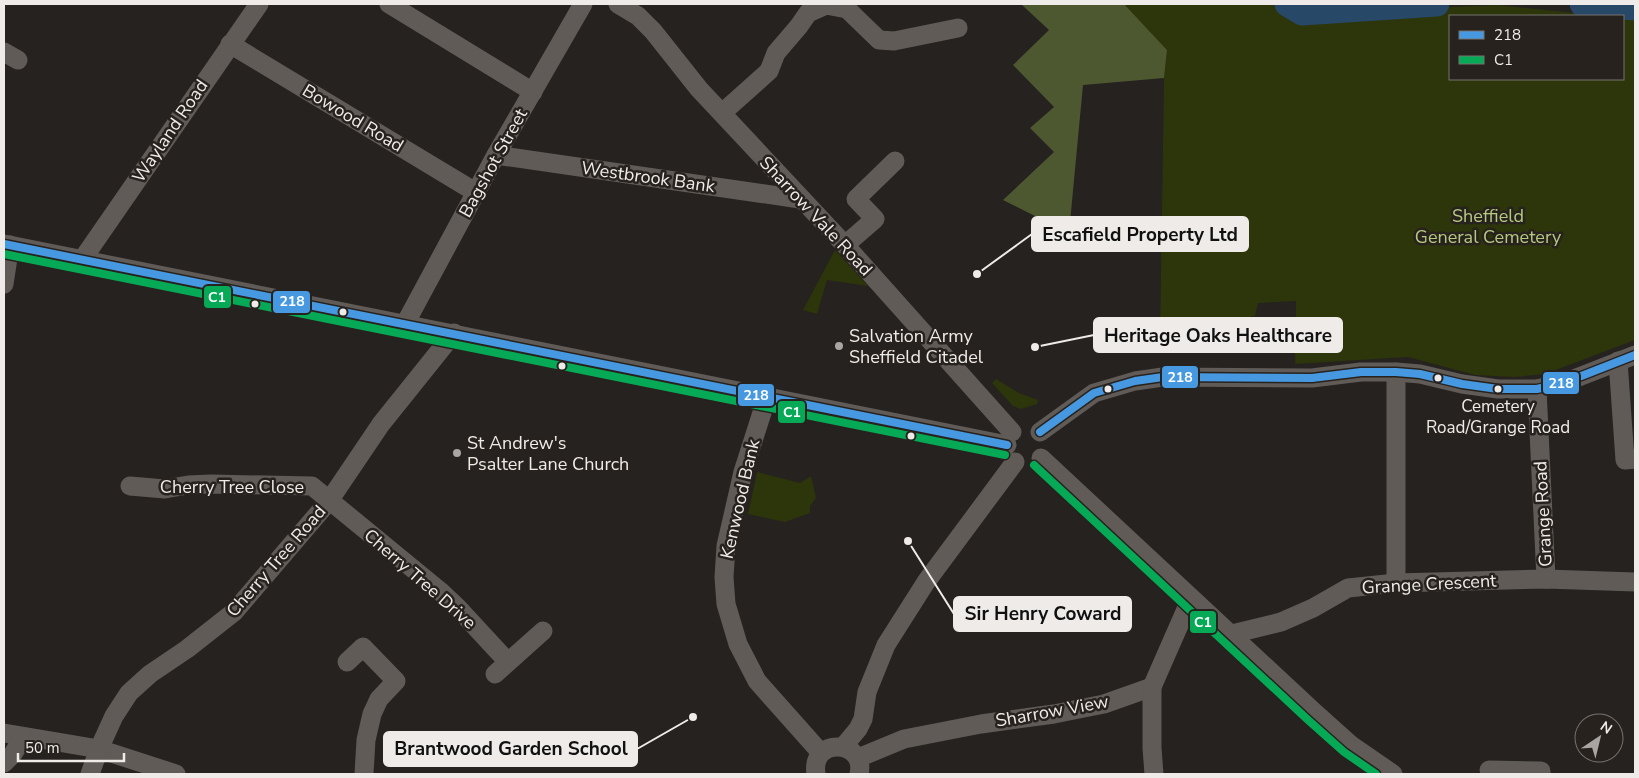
<svg xmlns="http://www.w3.org/2000/svg" width="1639" height="778" font-family="'Nunito Sans',sans-serif">
<rect width="100%" height="100%" fill="#252220"/>
<g fill="#2d350a">
<polygon points="1124,4 1285,4 1302,13 1497,5 1603,16 1450,16 1450,79 1623,79 1623,18 1635,19 1635,340 1545,374 1515,377 1475,375 1408,357 1295,364 1296,301 1258,303 1255,316 1213,323 1209,330 1202,330 1202,337 1160,336 1164,78 1167,50"/>
<polygon points="835,250 868,286 827,280 817,314 803,310"/>
<polygon points="996,379 1019,393 1038,400 1037,404 1021,409 1013,406 992,383"/>
<polygon points="757,472 800,483 811,476 816,498 810,506 810,513 785,522 748,514"/>
</g>
<polygon fill="#4e5830" points="1021,4 1124,4 1167,50 1164,78 1083,85 1069,233 1003,200 1054,152 1030,128 1054,107 1013,65 1049,30"/>
<g fill="none" stroke-linecap="round" stroke-linejoin="round">
<g stroke="#274867" stroke-width="25">
<polyline points="1287,4 1302,13 1437,4"/>
<polyline points="1582,4 1635,8"/>
</g>
<g stroke="#605b56" stroke-width="19">
<polyline points="389,4 533,92"/>
<polyline points="618,4 638,16 653,31 699,89 845,245 1012,432"/>
<polyline points="230,44 477,193"/>
<polyline points="4,52 18,60"/>
<polyline points="722,113 769,71 776,53 799,26 808,13 826,5 847,9 879,40 894,41 958,28"/>
<polyline points="496,155 800,199"/>
<polyline points="4,244 1007,445"/>
<polyline points="845,245 875,219 856,199 895,161"/>
<polyline points="82,260 259,4"/>
<polyline points="4,284 10,245"/>
<polyline points="405,324 496,155 583,4"/>
<polyline points="1618,361 1625,460 1635,459"/>
<polyline points="1537,389 1546,579"/>
<polyline points="767,397 743,472 726,546 724,577 726,604 738,644 757,681 821,753"/>
<polyline points="1040,432 1094,393 1135,381 1163,377 1312,378 1361,372 1396,372 1420,374 1462,384 1498,389 1537,389 1566,382 1635,355"/>
<polyline points="1041,458 1314,712 1351,745 1393,774"/>
<polyline points="130,486 165,489 188,485 211,484 312,486 440,591 458,608 508,662"/>
<polyline points="1396,583 1396,372"/>
<polyline points="1232,634 1281,622 1313,608 1348,588 1396,583 1546,579 1635,582"/>
<polyline points="347,662 363,647 396,681 379,699 372,714 366,740 364,774"/>
<polyline points="495,674 543,631"/>
<polyline points="4,733 99,749 176,774"/>
<polyline points="843,747 858,729 863,719 867,692 886,645 926,582 1015,462"/>
<polyline points="858,758 904,739 981,724 1054,714 1104,704 1152,687"/>
<polyline points="4,763 13,754 23,737"/>
<polyline points="1489,770 1541,771 1541,774"/>
<polyline points="90,774 99,749 114,716 129,693 150,674 187,649 234,612 329,501 381,424 454,333"/>
<path d="M 816,774 C 810,736 867,740 859,774"/>
<polyline points="1154,774 1152,748 1152,687 1191,598"/>
</g>
<defs>
<g id="bus-1">
<polyline points="4,244 1007,445"/>
<polyline points="1040,432 1094,393 1135,381 1163,377 1312,378 1361,372 1396,372 1420,374 1462,384 1498,389 1537,389 1566,382 1635,355"/>
</g>
<g id="bus-2">
<polyline points="4,254 1005,455"/>
<polyline points="1034,465 1307,719 1344,752 1376,774"/>
</g>
</defs>
<use href="#bus-1" stroke="#27221e" stroke-width="11"/>
<use href="#bus-2" stroke="#27221e" stroke-width="11"/>
<use href="#bus-1" stroke="#4699e1" stroke-width="8"/>
<use href="#bus-2" stroke="#06aa56" stroke-width="8"/>
</g>
<g fill="#efebe8" stroke="#27221e" stroke-width="2">
<circle cx="255" cy="304" r="4.5"/>
<circle cx="343" cy="312" r="4.5"/>
<circle cx="562" cy="366" r="4.5"/>
<circle cx="1438" cy="378" r="4.5"/>
<circle cx="1108" cy="389" r="4.5"/>
<circle cx="1498" cy="389" r="4.5"/>
<circle cx="911" cy="436" r="4.5"/>
</g>
<g fill="#a8a5a2" stroke="#27221e" stroke-width="2">
<circle cx="839" cy="346" r="5"/>
<circle cx="457" cy="453" r="5"/>
</g>
<g text-anchor="middle" stroke-width="5" stroke-linejoin="round" paint-order="stroke">
<g font-size="17" fill="#efebe8" stroke="#27221e">
<text x="1498" y="412">Cemetery<tspan x="1498" dy="21">Road/Grange Road</tspan></text>
</g>
<g font-size="18" fill="#efebe8" stroke="#27221e">
<text transform="translate(353 118) rotate(31)" y="6">Bowood Road</text>
<text transform="translate(170 131) rotate(-56)" y="6">Wayland Road</text>
<text transform="translate(493 163) rotate(-61)" y="6">Bagshot Street</text>
<text transform="translate(648 177) rotate(8)" y="6">Westbrook Bank</text>
<text transform="translate(816 216) rotate(47)" y="6">Sharrow Vale Road</text>
<text x="232" y="493">Cherry Tree Close</text>
<text transform="translate(740 499) rotate(-77)" y="6">Kenwood Bank</text>
<text transform="translate(1543 514) rotate(-93)" y="6">Grange Road</text>
<text transform="translate(276 561) rotate(-49)" y="6">Cherry Tree Road</text>
<text transform="translate(420 579) rotate(41)" y="6">Cherry Tree Drive</text>
<text transform="translate(1429 584) rotate(-3)" y="6">Grange Crescent</text>
<text transform="translate(1052 711) rotate(-10)" y="6">Sharrow View</text>
</g>
<g font-size="18" fill="#b5ca7f" stroke="#27221e">
<text x="1488" y="222">Sheffield<tspan x="1488" dy="21">General Cemetery</tspan></text>
</g>
<g font-size="18" fill="#efebe8" stroke="#27221e" text-anchor="start">
<text x="849" y="342">Salvation Army<tspan x="849" dy="21">Sheffield Citadel</tspan></text>
<text x="467" y="449">St Andrew's<tspan x="467" dy="21">Psalter Lane Church</tspan></text>
</g>
</g>
<path fill="none" stroke="#efebe8" stroke-width="2" d="M977 274L1032 234M1035 347L1094 335M908 541L954 614M693 717L637 749"/>
<g fill="#efebe8" stroke="#27221e" stroke-width="2">
<circle cx="977" cy="274" r="5"/>
<circle cx="1035" cy="347" r="5"/>
<circle cx="908" cy="541" r="5"/>
<circle cx="693" cy="717" r="5"/>
</g>
<g fill="#efebe8" stroke="#efebe8" stroke-width="2">
<rect x="1032" y="217" width="216" height="34" rx="5"/>
<rect x="1094" y="318" width="248" height="34" rx="5"/>
<rect x="954" y="597" width="177" height="34" rx="5"/>
<rect x="384" y="732" width="253" height="34" rx="5"/>
</g>
<g font-size="19" text-anchor="middle" font-weight="bold" fill="#111">
<text x="1140" y="241">Escafield Property Ltd</text>
<text x="1218" y="342">Heritage Oaks Healthcare</text>
<text x="1043" y="620">Sir Henry Coward</text>
<text x="511" y="755">Brantwood Garden School</text>
</g>
<g stroke="#27221e" stroke-width="2">
<rect x="203" y="285" width="29" height="24" rx="5" fill="#06aa56"/>
<rect x="272" y="290" width="39" height="24" rx="5" fill="#4699e1"/>
<rect x="1161" y="365" width="38" height="24" rx="5" fill="#4699e1"/>
<rect x="1542" y="371" width="38" height="24" rx="5" fill="#4699e1"/>
<rect x="737" y="383" width="38" height="24" rx="5" fill="#4699e1"/>
<rect x="777" y="400" width="29" height="24" rx="5" fill="#06aa56"/>
<rect x="1189" y="610" width="28" height="24" rx="5" fill="#06aa56"/>
</g>
<g font-size="14" text-anchor="middle" font-weight="bold" fill="#fff">
<text x="217" y="302">C1</text>
<text x="292" y="306">218</text>
<text x="1180" y="382">218</text>
<text x="1561" y="388">218</text>
<text x="756" y="400">218</text>
<text x="792" y="417">C1</text>
<text x="1203" y="627">C1</text>
</g>
<rect width="1639" height="778" fill="none" stroke="#efebe8" stroke-width="10"/>
<rect x="1449" y="15" width="175" height="65" fill="#27221e" stroke="#77726f"/>
<rect x="1459" y="31" width="25" height="8" fill="#4699e1" stroke="#77726f"/>
<text x="1494" y="40" font-size="15" fill="#efebe8">218</text>
<rect x="1459" y="56" width="25" height="8" fill="#06aa56" stroke="#77726f"/>
<text x="1494" y="65" font-size="15" fill="#efebe8">C1</text>
<g transform="translate(1599 738) rotate(35)"><circle r="24" fill="#27221e" stroke="#77726f"/>
<path d="M0-4L9 19L0 12L-9 19Z" fill="#a8a5a2"/>
<text y="-8" font-size="14" font-weight="bold" text-anchor="middle" fill="#efebe8">N</text>
</g>
<path d="M18 753v8h106v-8" fill="none" stroke="#efebe8" stroke-width="2.5"/>
<text x="25" y="753" font-size="15" fill="#efebe8" stroke="#27221e" stroke-width="4" paint-order="stroke">50 m</text>
</svg>
